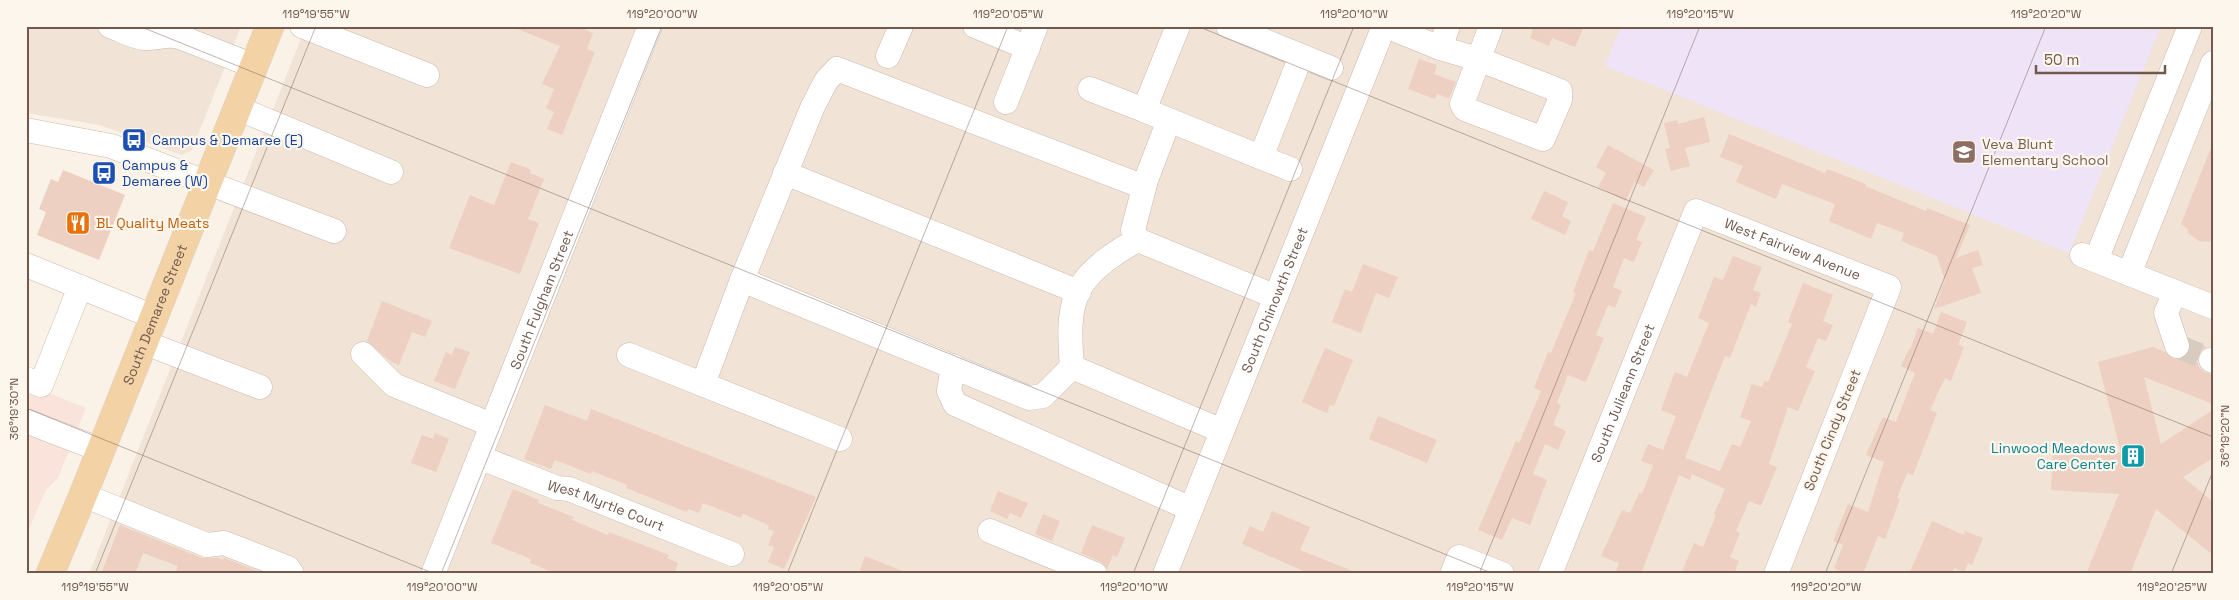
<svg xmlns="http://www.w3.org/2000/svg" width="2239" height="600" font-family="'Space Grotesk',sans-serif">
<rect width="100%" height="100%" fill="#faf2e7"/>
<g fill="#f1e3d6">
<polygon points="26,26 241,26 192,150 182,155 100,125 26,113"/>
<polygon points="306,26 2213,26 2213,574 89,574"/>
</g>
<polygon fill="#f9e3db" points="26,384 86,408 58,478 46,490 26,535"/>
<polygon fill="#efe3f7" points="1621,26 2161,26 2069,253 1605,66"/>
<g fill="#edd0c1">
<polygon points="510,26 577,26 593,33 587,49 595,52 562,135 547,129 554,112 546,108 554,89 542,84 560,46"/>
<polygon points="1524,26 1584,26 1575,47 1552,38 1549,46 1530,38 1533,30"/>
<polygon points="1419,59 1437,65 1434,74 1456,82 1449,98 1437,94 1435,99 1408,89"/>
<polygon points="1704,117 1710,142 1685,148 1690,166 1671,171 1665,149 1670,148 1664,123 1677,120 1678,124"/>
<polygon points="1729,134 1825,173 1827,169 1866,184 1865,186 1926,211 1927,208 1970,225 1956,258 1978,250 1983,265 1972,268 1981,293 1934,309 1945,280 1937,256 1901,241 1904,233 1877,223 1871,239 1829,221 1835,204 1782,184 1776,199 1736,182 1743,166 1720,157"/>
<polygon points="1608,145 1654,170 1644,187 1635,182 1625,201 1598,187 1606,173 1596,167"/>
<polygon points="2212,145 2213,145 2213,242 2199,241 2187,232 2189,230 2181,224"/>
<polygon points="511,162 530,169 530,173 544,179 528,219 539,223 520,274 449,248 470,195 494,205"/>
<polygon points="63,170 125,195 99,260 37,235 46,212 39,209 51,179 58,182"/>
<polygon points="1544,191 1568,202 1562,216 1571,221 1565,235 1531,219"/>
<polygon points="1613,203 1646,217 1636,240 1642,242 1634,262 1624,258 1613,287 1622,291 1615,308 1608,305 1596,335 1604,338 1586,382 1568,375 1557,403 1561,405 1553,425 1566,431 1558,450 1545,444 1533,474 1547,480 1530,525 1512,518 1502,540 1478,530 1516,441 1519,443 1541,391 1534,388 1548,352 1551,353 1576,293 1573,292 1589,250 1593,251"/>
<polygon points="1733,256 1762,267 1753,290 1761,293 1756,307 1751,304 1730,358 1725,356 1685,458 1720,471 1732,444 1740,447 1751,421 1740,417 1752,384 1762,387 1764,381 1768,382 1792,324 1788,322 1803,283 1833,295 1823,321 1833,325 1826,341 1818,338 1806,367 1815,371 1798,411 1788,407 1769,464 1777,467 1761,506 1749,501 1736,531 1740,533 1730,557 1739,561 1734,574 1681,574 1694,543 1703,547 1716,515 1714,514 1725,489 1692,474 1690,480 1679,475 1641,574 1615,574 1619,563 1601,556 1622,510 1630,513 1639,493 1642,494 1653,465 1641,461 1648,444 1663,450 1676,416 1661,410 1669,388 1675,372 1687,377 1709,323 1698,318 1714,277 1723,280"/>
<polygon points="1363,264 1398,277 1389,298 1376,293 1361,333 1332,322 1345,289 1352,292"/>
<polygon points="382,301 432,321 425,337 412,332 399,365 390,361 367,341"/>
<polygon points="1941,312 1967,322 1958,345 1964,347 1951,381 1945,378 1930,410 1937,413 1913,475 1907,473 1897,498 1900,499 1885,539 1878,536 1863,574 1848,574 1834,568 1843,545 1833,541 1848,504 1868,512 1884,462 1866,455 1883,417 1896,422 1915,373 1901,366 1909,349 1910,350 1918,328 1933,334"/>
<polygon points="2189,340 2207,347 2199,353 2197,361 2199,367 2204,372 2213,375 2213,404 2144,377 2161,444 2213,410 2213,458 2183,477 2213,502 2213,555 2156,509 2130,574 2086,574 2119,494 2051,490 2053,449 2121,453 2098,362 2153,347 2165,352 2174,359 2181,359 2187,355 2190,349"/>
<polygon points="455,347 470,352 455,389 434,381 446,352 452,355"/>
<polygon points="1325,348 1353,360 1334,406 1330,405 1327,413 1302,402"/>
<polygon points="545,405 587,421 591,409 816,497 784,569 768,562 774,547 768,545 774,531 768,529 769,525 743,514 741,518 703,503 699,513 688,509 687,512 626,488 627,485 592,471 591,474 555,460 551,469 524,459"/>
<polygon points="1378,416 1437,440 1427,463 1369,439"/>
<polygon points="435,433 449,439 436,472 411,463 422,435 433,439"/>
<polygon points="513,489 539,500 538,503 574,517 572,520 608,535 609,532 669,555 667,558 678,563 674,574 557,574 530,563 531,559 491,543"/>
<polygon points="998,491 1028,503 1021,518 1010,513 1007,519 990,511"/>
<polygon points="1272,511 1310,527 1300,550 1360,574 1310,574 1242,544 1250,526 1263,532"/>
<polygon points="1043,514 1060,521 1052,541 1035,534"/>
<polygon points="1932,521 1964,535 1965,531 1983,538 1972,565 1968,563 1964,572 1954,568 1951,574 1909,574"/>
<polygon points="120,525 202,558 218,558 223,560 224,558 265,574 175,574 178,566 143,553 135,574 101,574"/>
<polygon points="1092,525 1125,538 1117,557 1113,555 1107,569 1101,562 1081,553"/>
<polygon points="865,556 908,573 907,574 859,574"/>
</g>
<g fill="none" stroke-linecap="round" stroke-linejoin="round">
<polyline stroke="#d8ccc1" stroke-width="24" stroke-dasharray="24 12" stroke-linecap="butt" points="2177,346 2211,360"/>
<defs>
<g id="minor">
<path d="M 110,26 C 121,30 133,37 144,38 C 157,39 167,33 180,37 L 254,66"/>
<polyline points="302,26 427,75"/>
<polyline points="975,26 1028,48"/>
<polyline points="1178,26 1144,110 1290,169"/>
<polyline points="1228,26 1331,68"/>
<polyline points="1386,26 1440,48 1478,59 1560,91 1560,100 1543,139 1465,109 1462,104 1491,26"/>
<polyline points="1440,48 1448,26"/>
<polyline points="888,56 901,26"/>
<polyline points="1090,89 1144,110"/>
<polyline points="1006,102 1036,26"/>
<polyline points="237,108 391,172"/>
<polyline points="1169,120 1146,180 1133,230 1138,240 1276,297"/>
<polyline points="26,130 111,146 334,231"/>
<polyline points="1261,157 1301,56"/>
<polyline points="785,173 1079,292"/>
<path d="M 1138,240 C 1118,250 1093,267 1081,286 C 1067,308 1070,342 1072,367 L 1222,431"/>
<polyline points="2082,255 2213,307"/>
<polyline points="2096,260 2190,26"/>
<polyline points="26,265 154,317"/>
<polyline points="2129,274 2213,63"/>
<polyline points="742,280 1029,398 1043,396 1072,367"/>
<polyline points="2175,292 2166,313 2177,346"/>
<polyline points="143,342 260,387"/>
<polyline points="363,354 394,385 492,425"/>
<polyline points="629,355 840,439"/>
<polyline points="2211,360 2213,361"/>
<polyline points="953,366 949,391 955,404 1191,509"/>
<polyline points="26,379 41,385 80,287"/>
<polyline points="703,384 742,280 813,106 826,81 837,69 1144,187"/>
<polyline points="26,421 101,450"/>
<path id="s1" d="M 479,457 L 557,488 L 569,489 L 732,554"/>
<polyline points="83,495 207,545 224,543 288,568 292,574"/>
<polyline points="990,531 1095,574"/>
<path id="s2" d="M 433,574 L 650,26"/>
<path id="s3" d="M 1165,574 L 1384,26"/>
<polyline points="1452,574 1459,557 1502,574"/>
<path id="s4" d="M 1550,574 L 1696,211 L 1889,287 L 1776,574"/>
</g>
<g id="major">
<path id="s5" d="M 50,574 L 83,495 L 270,26"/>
</g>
</defs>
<use href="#minor" stroke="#cbb9ae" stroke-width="25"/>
<use href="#major" stroke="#d7d1cd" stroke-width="29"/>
<use href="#minor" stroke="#fff" stroke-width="24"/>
<use href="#major" stroke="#f3d2a5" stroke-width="28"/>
</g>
<path fill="none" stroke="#71594e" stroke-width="1" stroke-opacity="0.45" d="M 139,26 L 1494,574M 1197,26 L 2213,437M 26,408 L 435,574M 95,574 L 316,26M 441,574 L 662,26M 787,574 L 1008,26M 1133,574 L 1354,26M 1479,574 L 1700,26M 1825,574 L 2046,26M 2171,574 L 2213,471"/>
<defs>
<symbol id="bus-square" viewBox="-11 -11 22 22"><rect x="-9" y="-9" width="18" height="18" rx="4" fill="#1a4fb4" stroke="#fdf6ed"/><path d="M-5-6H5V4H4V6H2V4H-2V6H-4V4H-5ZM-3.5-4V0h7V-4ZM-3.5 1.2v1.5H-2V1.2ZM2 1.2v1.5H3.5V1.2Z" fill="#fff"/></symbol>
<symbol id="school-square" viewBox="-11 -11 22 22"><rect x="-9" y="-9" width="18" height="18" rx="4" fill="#8d6e63" stroke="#fdf6ed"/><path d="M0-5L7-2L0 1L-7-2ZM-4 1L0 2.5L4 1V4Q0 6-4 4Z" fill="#fff"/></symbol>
<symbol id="restaurant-square" viewBox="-11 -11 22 22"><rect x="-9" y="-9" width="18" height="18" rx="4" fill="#e8710a" stroke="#fdf6ed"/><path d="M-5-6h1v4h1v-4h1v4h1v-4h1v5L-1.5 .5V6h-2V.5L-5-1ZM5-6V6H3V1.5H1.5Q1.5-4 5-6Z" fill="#fff"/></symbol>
<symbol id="building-square" viewBox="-11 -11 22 22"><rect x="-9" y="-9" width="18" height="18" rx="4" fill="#0f9aa8" stroke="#fdf6ed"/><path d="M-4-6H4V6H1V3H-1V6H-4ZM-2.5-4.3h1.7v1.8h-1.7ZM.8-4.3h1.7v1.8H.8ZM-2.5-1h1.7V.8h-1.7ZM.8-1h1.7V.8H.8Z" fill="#fff"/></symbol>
</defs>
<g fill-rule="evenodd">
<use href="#bus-square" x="120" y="126" width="28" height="28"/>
<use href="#school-square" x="1950" y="138" width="28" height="28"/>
<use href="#bus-square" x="90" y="159" width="28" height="28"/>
<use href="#restaurant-square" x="64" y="209" width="28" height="28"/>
<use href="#building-square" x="2119" y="442" width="28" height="28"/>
</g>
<g text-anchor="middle" stroke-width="4.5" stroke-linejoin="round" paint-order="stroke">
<g font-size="14" fill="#164399" stroke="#fdf6ed" text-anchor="start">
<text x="152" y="145">Campus &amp; Demaree (E)</text>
<text x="122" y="170">Campus &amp;<tspan x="122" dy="16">Demaree (W)</tspan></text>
</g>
<g font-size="14" fill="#785e54" stroke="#fdf6ed" text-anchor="start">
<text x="1982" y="149">Veva Blunt<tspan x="1982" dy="16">Elementary School</tspan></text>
</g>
<g font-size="14" fill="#c56008" stroke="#fdf6ed" text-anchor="start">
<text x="96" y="228">BL Quality Meats</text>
</g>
<g font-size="14" fill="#71594e" stroke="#fdf6ed">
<text dy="5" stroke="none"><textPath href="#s4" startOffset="495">West Fairview Avenue</textPath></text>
<text dy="5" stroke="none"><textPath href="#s2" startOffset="295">South Fulgham Street</textPath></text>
<text dy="5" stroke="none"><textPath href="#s3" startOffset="295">South Chinowth Street</textPath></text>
<text dy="5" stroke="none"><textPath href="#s5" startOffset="280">South Demaree Street</textPath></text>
<text dy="5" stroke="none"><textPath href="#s4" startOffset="195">South Julieann Street</textPath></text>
<text transform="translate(1832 430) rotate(-68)" y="5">South Cindy Street</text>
<text dy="5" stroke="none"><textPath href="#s1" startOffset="136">West Myrtle Court</textPath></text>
</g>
<g font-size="14" fill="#0d838f" stroke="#fdf6ed" text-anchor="end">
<text x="2116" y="453">Linwood Meadows<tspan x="2116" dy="16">Care Center</tspan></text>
</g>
</g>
<rect width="2239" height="600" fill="none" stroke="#fdf6ed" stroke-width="55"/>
<path d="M2036 65v8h129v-8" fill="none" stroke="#71594e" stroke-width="2.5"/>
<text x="2044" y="65" font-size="15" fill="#71594e" stroke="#fdf6ed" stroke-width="4" paint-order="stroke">50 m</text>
<rect x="28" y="28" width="2184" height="544" fill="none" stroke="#71594e" stroke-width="2"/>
<g font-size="12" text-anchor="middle" fill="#71594e">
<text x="316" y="18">119°19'55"W</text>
<text x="662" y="18">119°20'00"W</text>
<text x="1008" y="18">119°20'05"W</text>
<text x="1354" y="18">119°20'10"W</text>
<text x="1700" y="18">119°20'15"W</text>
<text x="2046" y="18">119°20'20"W</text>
<text transform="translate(14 409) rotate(-90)" y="4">36°19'30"N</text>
<text transform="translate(2225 436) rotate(-90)" y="4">36°19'20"N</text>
<text x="95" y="591">119°19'55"W</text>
<text x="442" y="591">119°20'00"W</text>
<text x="788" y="591">119°20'05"W</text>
<text x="1134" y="591">119°20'10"W</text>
<text x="1480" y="591">119°20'15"W</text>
<text x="1826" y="591">119°20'20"W</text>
<text x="2172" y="591">119°20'25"W</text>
</g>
</svg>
